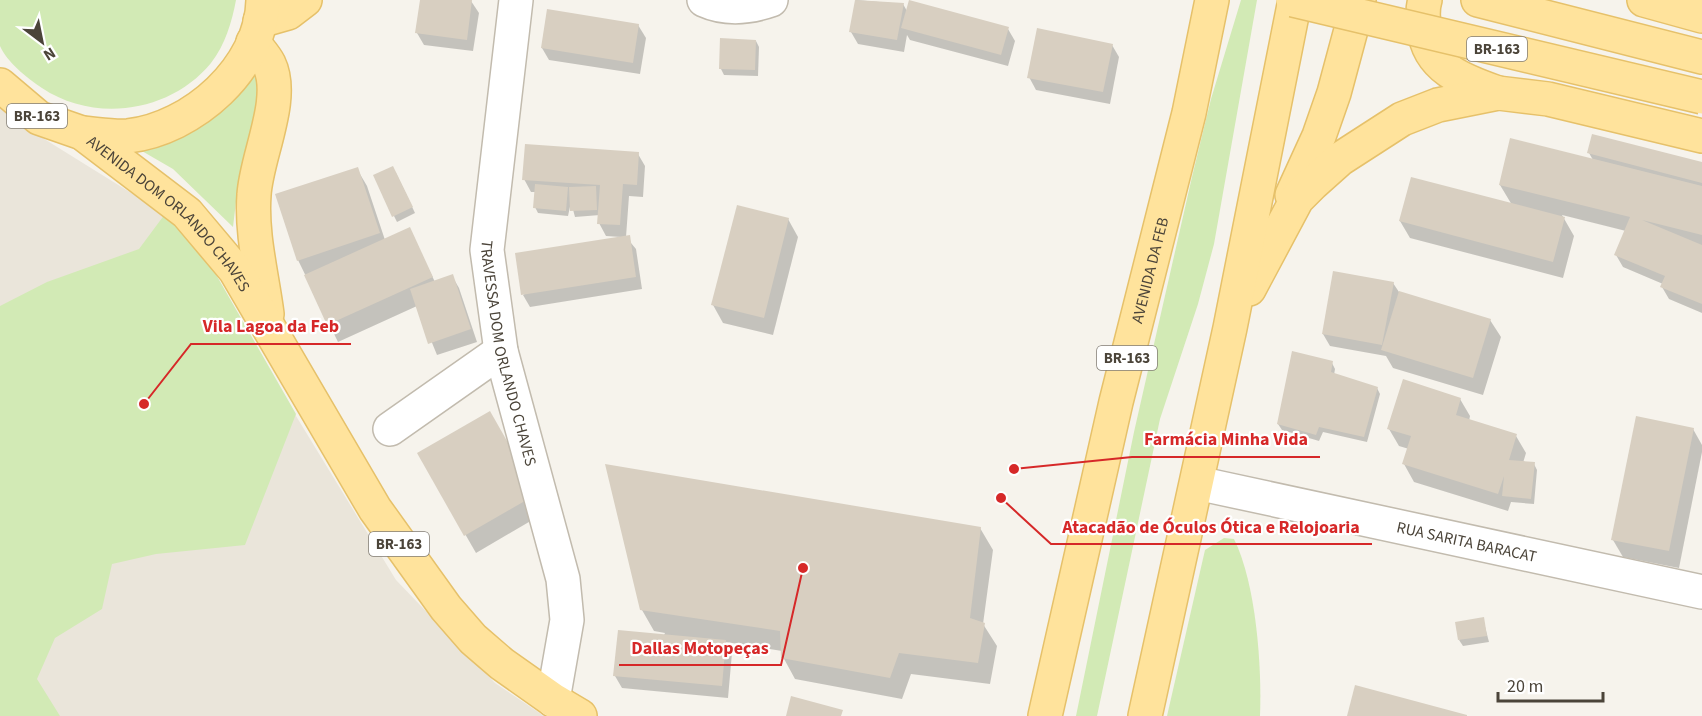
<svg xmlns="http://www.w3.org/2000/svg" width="1702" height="716" font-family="'Source Sans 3',sans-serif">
<rect width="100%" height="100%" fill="#f6f3ec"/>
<polygon fill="#eae5da" points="0,101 25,127 165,214 282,393 396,580 495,683 544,716 0,716"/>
<g fill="#d2eab5">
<path d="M 0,0 L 236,0 C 232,22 225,45 211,63 C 170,113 94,123 42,88 C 27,78 7,62 0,46 C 0,34 0,13 0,0 Z"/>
<polygon points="1241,0 1257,0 1214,244 1198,304 1160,419 1097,716 1076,716 1134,432 1192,177 1211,99"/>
<polygon points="261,70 260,89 238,185 233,227 173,169 135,147 235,95"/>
<polygon points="165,214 210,264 296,414 245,545 156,554 112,564 102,609 55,638 37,679 60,716 0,716 0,306 47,282 139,249"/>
<path d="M 1224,538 L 1234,539 C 1256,583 1262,666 1260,716 L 1167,716 L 1205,550 Z"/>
</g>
<g fill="#0003">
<polygon points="421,0 471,1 479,13 473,51 424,45 417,33"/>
<polygon points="856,0 903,4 907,11 1008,29 1015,41 1008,66 910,40 907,35 904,52 858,44 851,32"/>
<polygon points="638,25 646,38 640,74 549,60 542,48"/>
<polygon points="756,41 759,47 758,76 724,75 721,69"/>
<polygon points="1112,45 1119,57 1110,104 1036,90 1029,77"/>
<polygon points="1589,153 1702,164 1702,313 1669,299 1662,287 1663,284 1623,267 1616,255 1626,231 1562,215 1574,236 1563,278 1410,238 1400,221 1512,205 1500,185 1593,160"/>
<polygon points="638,154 645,166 643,197 629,196 626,237 636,249 642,289 530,307 523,295 621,237 606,236 599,223 600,215 575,217 571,202 568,216 538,213 535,207 536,192 531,192 524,179"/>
<polygon points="357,169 367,186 385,240 409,229 435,282 452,276 459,288 477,342 437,355 417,306 338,342 298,260"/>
<polygon points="396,173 415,213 397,222 394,216"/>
<polygon points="788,219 798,237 773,335 723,323 713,305"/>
<polygon points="1393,283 1399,292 1490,320 1501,337 1483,395 1393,368 1386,356 1330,346 1323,334"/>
<polygon points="1332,363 1335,369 1334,375 1377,388 1380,394 1367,442 1323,432 1319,441 1282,430 1278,424"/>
<polygon points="1460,399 1470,416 1469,421 1516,436 1526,453 1523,463 1534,464 1537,470 1534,504 1511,502 1508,511 1414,482 1404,464 1409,449 1399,446 1389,429"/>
<polygon points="489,413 546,512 476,553 419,454"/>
<polygon points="1693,429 1702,445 1702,452 1679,568 1623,557 1613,540"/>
<polygon points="980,528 993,550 983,624 997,646 990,684 911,674 902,699 795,679 783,657 782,651 726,642 732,653 728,698 622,688 615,676 664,635 665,633 654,631 642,610"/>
<polygon points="1483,619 1489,642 1463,646 1459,640"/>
</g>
<g fill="#d8cfc1">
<polygon points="420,0 472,0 467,40 415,33"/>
<polygon points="855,0 904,3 897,40 849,32"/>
<polygon points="909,0 1009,27 1001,55 901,28"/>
<polygon points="547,9 639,24 633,63 541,48"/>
<polygon points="1037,28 1113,44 1103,92 1027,78"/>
<polygon points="720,38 756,40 755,70 719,69"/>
<polygon points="1592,134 1702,162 1702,183 1587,153"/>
<polygon points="1510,138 1702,186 1702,235 1642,220 1702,245 1702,304 1660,287 1665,276 1614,255 1630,217 1499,185"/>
<polygon points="525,144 639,152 637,185 623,184 620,225 597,224 600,185 522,180"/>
<polygon points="393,166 413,207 392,217 373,175"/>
<polygon points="358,167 380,233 297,261 275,194"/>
<polygon points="1411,177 1565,217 1553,262 1399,221"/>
<polygon points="535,184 568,187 566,211 533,208"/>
<polygon points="596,186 597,210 570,211 569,187"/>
<polygon points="737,205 789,218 764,318 711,305"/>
<polygon points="410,227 433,277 327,325 304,275"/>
<polygon points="630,235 636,277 521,295 515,253"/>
<polygon points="1333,271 1394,282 1382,345 1322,334"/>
<polygon points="453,274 471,329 428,344 410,289"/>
<polygon points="1399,291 1491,319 1473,378 1381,350"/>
<polygon points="1292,351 1333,361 1331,372 1378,387 1364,437 1319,427 1316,435 1277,424"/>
<polygon points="1403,379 1461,398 1456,415 1517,434 1509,460 1535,462 1531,499 1502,496 1504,476 1498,494 1402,464 1411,436 1387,429"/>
<polygon points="490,411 537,494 464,536 417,453"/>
<polygon points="1636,416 1694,428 1669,551 1611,540"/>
<polygon points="605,464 981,527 970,618 985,623 978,663 899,653 890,678 781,658 780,631 640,610"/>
<polygon points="1484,617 1487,636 1458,640 1455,622"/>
<polygon points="618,630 726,640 722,686 613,676"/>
<polygon points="1355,685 1467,715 1467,716 1347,716"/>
<polygon points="791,696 843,710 841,716 786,716"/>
</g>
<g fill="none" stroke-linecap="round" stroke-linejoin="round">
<defs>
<g id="minor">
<path id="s1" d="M 516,0 L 487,250 L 501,351 L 563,579 L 567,620 L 553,700"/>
<path d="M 704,0 C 726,10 748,8 771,0"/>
<polyline points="390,429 501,351"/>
<path id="s2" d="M 1197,483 L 1702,592"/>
</g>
<g id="major">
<path d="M 1425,0 C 1422,9 1423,18 1424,28 C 1428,69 1464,81 1498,93"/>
<polyline points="1478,0 1702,57"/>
<polyline points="1644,0 1702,16"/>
<polyline points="260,21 288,13 305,0"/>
<path d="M 253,42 C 258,49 265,56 269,64 C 286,99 256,157 254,195 C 251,234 262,275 267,314"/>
<path id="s3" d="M 0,85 L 39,118 L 82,133 L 187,213 L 235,270 L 375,509 L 446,608 L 473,639 L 502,664 L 553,700 L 580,716"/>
<path d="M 82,133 C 96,134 113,137 128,136 C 192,129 262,68 263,0"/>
<polyline points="1292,195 1319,136 1334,93 1359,0"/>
<polyline points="1249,289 1297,199 1312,184 1340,159 1402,119 1438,105 1498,93 1548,99 1702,136"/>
<path id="s4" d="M 1045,716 L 1116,402 L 1189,113 L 1212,0"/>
<polyline points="1145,716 1230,328 1295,0"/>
</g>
</defs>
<use href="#minor" stroke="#c2bbae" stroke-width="36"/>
<use href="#major" stroke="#e6c16a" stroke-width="36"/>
<use href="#minor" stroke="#fff" stroke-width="33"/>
<use href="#major" stroke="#ffe39c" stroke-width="33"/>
<defs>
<polyline id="major-bridge" points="1293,0 1702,97"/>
</defs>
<use href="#major-bridge" stroke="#e6c16a" stroke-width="36" stroke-linecap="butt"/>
<use href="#major-bridge" stroke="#ffe39c" stroke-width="33"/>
</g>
<g text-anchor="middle" stroke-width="4.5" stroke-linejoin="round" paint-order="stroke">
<g fill="#fff" stroke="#817c74" stroke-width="1.5">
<rect x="1467" y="37" width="60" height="24" rx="4.5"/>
<rect x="7" y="104" width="60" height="24" rx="4.5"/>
<rect x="1097" y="346" width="60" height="24" rx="4.5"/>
<rect x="369" y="532" width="60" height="24" rx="4.5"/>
</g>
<g font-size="15" font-weight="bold" fill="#4b4439">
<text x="1497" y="54">BR-163</text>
<text x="37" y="121">BR-163</text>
<text x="1127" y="363">BR-163</text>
<text x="399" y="549">BR-163</text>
</g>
<g font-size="16" fill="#4b4439" stroke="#fff">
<text dy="6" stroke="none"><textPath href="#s3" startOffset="216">AVENIDA DOM ORLANDO CHAVES</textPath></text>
<text dy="6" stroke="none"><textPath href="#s4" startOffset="458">AVENIDA DA FEB</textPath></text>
<text dy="6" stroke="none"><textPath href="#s1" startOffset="357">TRAVESSA DOM ORLANDO CHAVES</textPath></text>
<text dy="6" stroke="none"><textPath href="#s2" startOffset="276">RUA SARITA BARACAT</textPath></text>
</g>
</g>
<path fill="none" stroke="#d62828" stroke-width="2" d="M144 404L191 344H351M1014 469L1132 457H1320M1001 498L1051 544H1372M803 568L781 665H619"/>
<g fill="#d62828" stroke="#fff" stroke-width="2">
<circle cx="144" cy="404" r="6"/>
<circle cx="1014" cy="469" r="6"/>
<circle cx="1001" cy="498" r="6"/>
<circle cx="803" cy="568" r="6"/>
</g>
<g font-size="18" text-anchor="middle" font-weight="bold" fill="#d62828" stroke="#fff" stroke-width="4.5" stroke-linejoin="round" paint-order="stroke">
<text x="271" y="332">Vila Lagoa da Feb</text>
<text x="1226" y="445">Farmácia Minha Vida</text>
<text x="1211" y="533">Atacadão de Óculos Ótica e Relojoaria</text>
<text x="700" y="654">Dallas Motopeças</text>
</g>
<g transform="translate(42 42) rotate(148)" stroke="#ffffff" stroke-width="4.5" paint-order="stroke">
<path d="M0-4.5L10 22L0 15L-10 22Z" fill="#4b4439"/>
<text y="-9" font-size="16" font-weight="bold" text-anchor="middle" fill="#4b4439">N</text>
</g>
<path d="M1498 692v9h105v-9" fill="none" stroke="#4b4439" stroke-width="3"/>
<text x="1507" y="692" font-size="18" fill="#4b4439" stroke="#ffffff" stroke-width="4.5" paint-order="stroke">20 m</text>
</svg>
